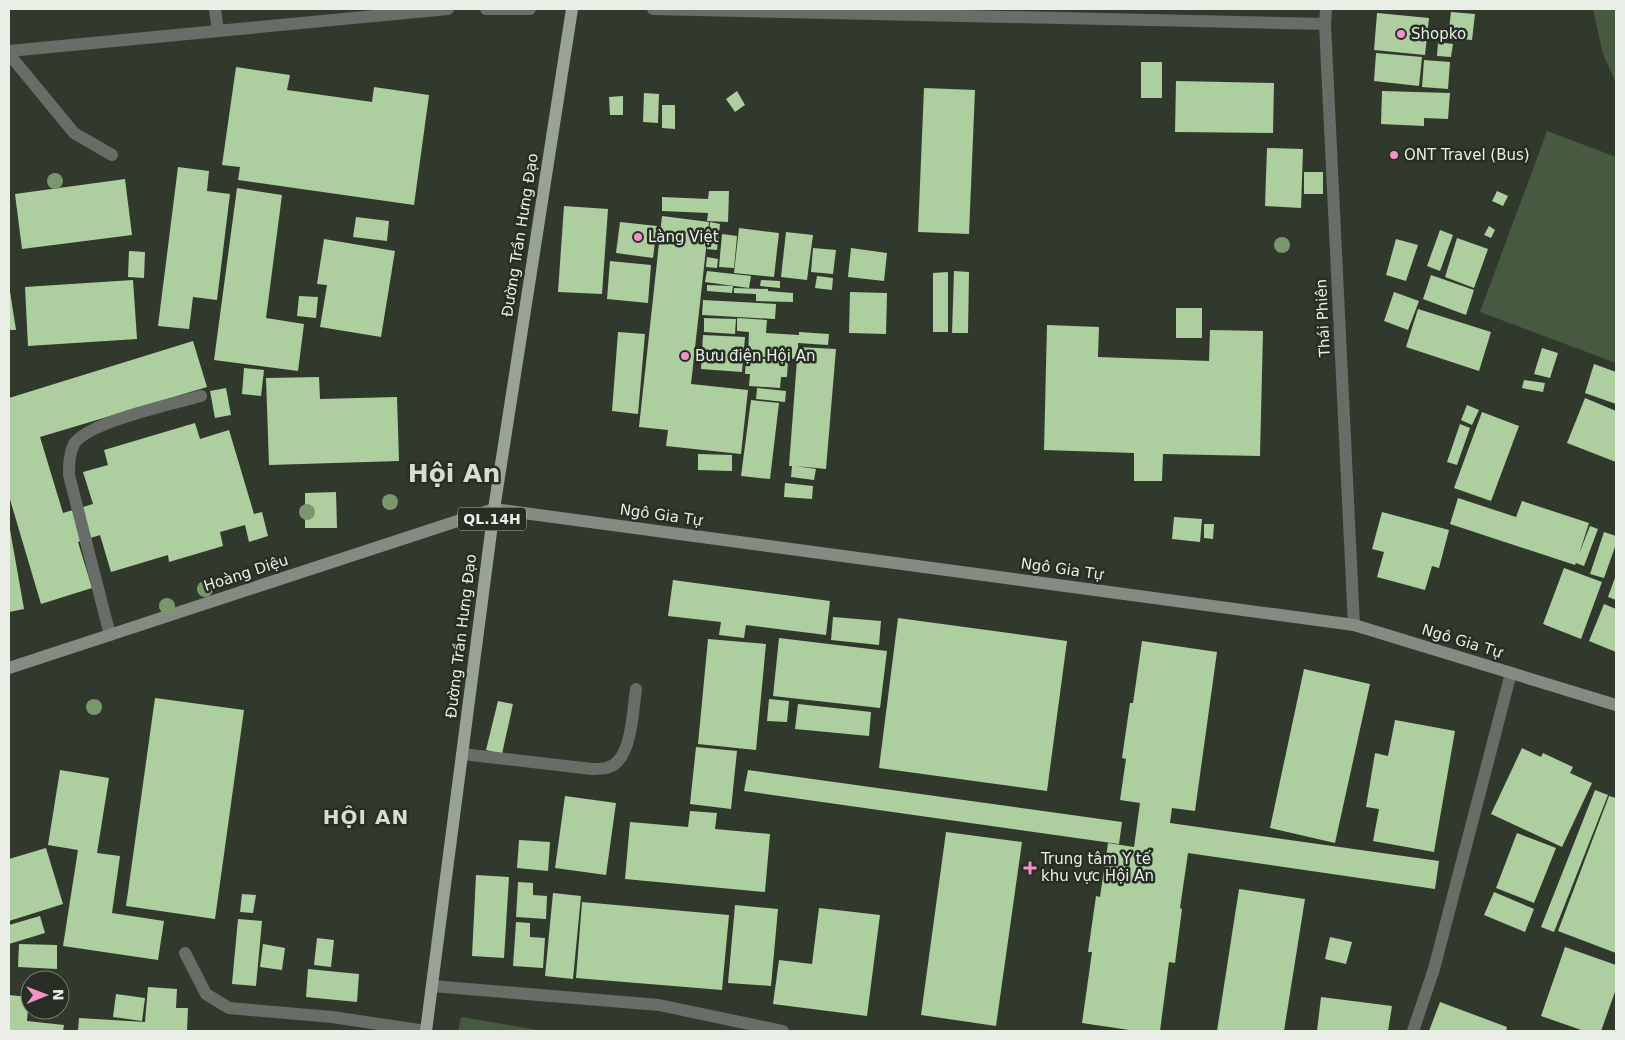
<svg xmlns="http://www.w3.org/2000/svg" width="1625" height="1040" font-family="'DejaVu Sans',sans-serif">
<rect width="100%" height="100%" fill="#31392d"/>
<g fill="#485941">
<polygon points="1593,9 1616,9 1616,83 1603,54"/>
<polygon points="1547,131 1616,157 1616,363 1480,312"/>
<polygon points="461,1017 544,1031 458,1031"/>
</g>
<g fill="#adce9f">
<polygon points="1451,12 1475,14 1472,40 1448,38"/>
<polygon points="1377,13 1429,18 1425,55 1374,50"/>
<polygon points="1438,42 1453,44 1451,57 1437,56"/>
<polygon points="1376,53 1422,57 1419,86 1374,81"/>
<polygon points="1424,60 1450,62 1448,89 1422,87"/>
<rect x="1141" y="62" width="21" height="36"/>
<polygon points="236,67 290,75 287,90 372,102 374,87 429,95 414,205 238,180 240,167 222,165"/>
<polygon points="1176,81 1274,83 1273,133 1175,132"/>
<polygon points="924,88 975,90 969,234 918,232"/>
<polygon points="737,91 745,105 735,112 726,99"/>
<polygon points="1382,91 1450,93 1448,119 1424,118 1424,126 1381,124"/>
<polygon points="644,93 659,94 658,123 643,122"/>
<polygon points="623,96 623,115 610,115 609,97"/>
<polygon points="662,105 675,105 675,129 662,128"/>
<polygon points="1267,148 1303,149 1301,208 1265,206"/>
<polygon points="178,167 209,171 207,191 230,194 217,300 193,297 189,329 158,326"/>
<rect x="1304" y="172" width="19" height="22"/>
<polygon points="125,179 132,235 22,249 15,194"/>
<polygon points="237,188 282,195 266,318 304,324 298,371 214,360"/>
<polygon points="709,191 729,191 728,222 707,221 708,213 662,211 662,197 708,199"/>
<polygon points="1497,191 1508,196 1503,206 1492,201"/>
<polygon points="564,206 608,209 602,294 558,292"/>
<polygon points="662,216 709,222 691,384 748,390 741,454 666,446 668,430 639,427"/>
<polygon points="356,217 389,221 387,241 353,237"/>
<polygon points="620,222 657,226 653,258 616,253"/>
<polygon points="710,222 720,224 717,250 707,249"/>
<polygon points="1489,226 1495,230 1491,238 1484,235"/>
<polygon points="739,228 779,233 774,277 734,273"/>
<polygon points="1440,230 1453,235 1440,271 1427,266"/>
<polygon points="786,232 813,235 807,280 781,277"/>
<polygon points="722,234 737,236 734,268 719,267"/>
<polygon points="1457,238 1488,249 1474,288 1445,277"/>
<polygon points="324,239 395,251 381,337 320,327 327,285 317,284"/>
<polygon points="1396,239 1418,245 1406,281 1386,275"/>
<polygon points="813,248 836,250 833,274 811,272"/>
<polygon points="851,248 887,253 884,281 848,277"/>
<polygon points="129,251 145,252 144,278 128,277"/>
<polygon points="707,257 718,259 717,268 706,267"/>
<polygon points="610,261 651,265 648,303 607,299"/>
<polygon points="707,271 751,276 749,288 705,282"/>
<polygon points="954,271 969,272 968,333 952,333"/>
<polygon points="948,272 948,332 933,332 933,273"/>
<polygon points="1431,275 1474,290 1466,315 1423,299"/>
<polygon points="817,276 833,278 832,290 815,288"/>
<polygon points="133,280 137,339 28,346 25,287"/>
<polygon points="761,280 780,281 780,288 760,286"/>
<polygon points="9,285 16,330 9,330"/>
<polygon points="707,285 733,286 732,293 707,291"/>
<polygon points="734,288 768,289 768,291 793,293 793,302 756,301 756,294 734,293"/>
<polygon points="850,292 887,293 886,334 849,333"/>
<polygon points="1394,292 1419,301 1408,330 1384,321"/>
<polygon points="299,296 318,297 316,318 297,316"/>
<polygon points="703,300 776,304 775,319 702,315"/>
<rect x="1176" y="308" width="26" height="30"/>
<polygon points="1418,309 1491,332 1479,371 1406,347"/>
<polygon points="704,318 736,319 735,334 704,332"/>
<polygon points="737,318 767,320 766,333 799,335 799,332 829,334 828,345 798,343 798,347 836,349 826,469 796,466 816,469 814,480 791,477 792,466 789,466 797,359 748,356 749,332 737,331"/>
<polygon points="1047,325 1099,327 1098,357 1209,361 1210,330 1263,331 1260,456 1163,454 1162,481 1134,481 1134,453 1044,450"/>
<polygon points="618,332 645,334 638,414 612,411"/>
<polygon points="703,335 745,337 742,372 701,369"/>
<polygon points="193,341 207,387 40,437 63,513 93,504 83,472 108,465 104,450 195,423 200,439 229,430 254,514 262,512 268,536 249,542 245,525 220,532 223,546 169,562 168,555 111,572 100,535 78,542 92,588 41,604 9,496 9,398"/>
<polygon points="1542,348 1558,353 1550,378 1534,374"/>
<polygon points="746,358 788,360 787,377 781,377 780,388 749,386 750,374 745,374"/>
<polygon points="1594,364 1616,372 1616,404 1585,393"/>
<polygon points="244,368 264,370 261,396 242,394"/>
<polygon points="319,377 320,399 397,397 399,461 269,465 266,378"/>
<polygon points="1524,380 1545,383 1543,392 1522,388"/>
<polygon points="226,388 231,415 215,418 210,391"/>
<polygon points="757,388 786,391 785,402 756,399"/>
<polygon points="1585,398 1616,411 1616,462 1567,443"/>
<polygon points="751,400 779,403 770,479 741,476"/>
<polygon points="1467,405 1479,410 1472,425 1461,420"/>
<polygon points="1482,412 1519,426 1491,501 1454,488"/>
<polygon points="1460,424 1470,428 1457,465 1447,462"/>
<polygon points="698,454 732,455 732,471 698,470"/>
<polygon points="785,483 813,486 812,499 784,497"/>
<polygon points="336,492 337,528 305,528 305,493"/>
<polygon points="1458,498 1516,517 1522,501 1589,523 1579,554 1590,526 1598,529 1584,566 1576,563 1575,565 1450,524"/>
<polygon points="1382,512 1449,530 1439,568 1432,566 1425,590 1377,577 1384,552 1372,549"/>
<polygon points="1174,517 1202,519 1200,542 1172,539"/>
<polygon points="9,524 24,609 9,612"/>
<polygon points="1204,524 1214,524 1213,539 1204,538"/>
<polygon points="1604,532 1616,536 1616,544 1604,578 1590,574"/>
<polygon points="1564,568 1602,582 1581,639 1543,624"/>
<polygon points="1616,575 1616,600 1608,597"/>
<polygon points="673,580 830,601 826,635 746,625 744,638 719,635 721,622 668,616"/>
<polygon points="1604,604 1616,609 1616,652 1589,641"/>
<polygon points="833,617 881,621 879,645 831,640"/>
<polygon points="898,618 1067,641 1047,791 879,768"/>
<polygon points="779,638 887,651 880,708 773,696"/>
<polygon points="708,639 766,644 756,750 698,744"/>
<polygon points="1142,641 1217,652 1195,811 1172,808 1170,823 1439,861 1435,889 1188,853 1180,908 1182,909 1175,963 1169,962 1160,1031 1136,1031 1082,1023 1092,952 1088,952 1096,896 1100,897 1108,843 1134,847 1140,803 1120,800 1126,759 1122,758 1130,703 1133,703"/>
<polygon points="1304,669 1370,684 1335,843 1270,828"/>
<polygon points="155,698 244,710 215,919 126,906"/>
<polygon points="769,699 789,701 787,722 767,721"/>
<polygon points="498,701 513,704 502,754 486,750"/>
<polygon points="798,704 871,712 869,736 795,729"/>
<polygon points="1395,720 1455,731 1434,852 1373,841 1379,809 1366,807 1375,753 1388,756"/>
<polygon points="696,747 737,751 731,809 690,804"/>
<polygon points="1522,748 1541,757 1543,753 1573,767 1570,773 1592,783 1562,847 1491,814"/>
<polygon points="60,770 109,778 97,853 120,856 112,913 164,921 158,960 63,946 78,850 48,845"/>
<polygon points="748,770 1122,822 1119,844 744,791"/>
<polygon points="1595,790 1608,795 1554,932 1541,927"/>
<polygon points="565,796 616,803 606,875 555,868"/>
<polygon points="1609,796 1616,798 1616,953 1558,931"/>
<polygon points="690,811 717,813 715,829 770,834 765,892 625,879 630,822 688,827"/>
<polygon points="946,832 1022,842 996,1026 921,1015"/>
<polygon points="1517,833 1556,848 1534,903 1496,888"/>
<polygon points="519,840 550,842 548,871 517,868"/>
<polygon points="46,848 63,904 9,921 9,859"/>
<polygon points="476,875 509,877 504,958 472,956"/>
<polygon points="518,882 533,883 533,895 547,896 546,919 516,917"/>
<polygon points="1239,889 1305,899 1284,1031 1217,1031"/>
<polygon points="1494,892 1534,909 1525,932 1484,915"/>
<polygon points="553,893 581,896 573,979 545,976"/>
<polygon points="242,894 256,895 253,913 240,912"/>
<polygon points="582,902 729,915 722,990 576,978"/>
<polygon points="735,905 778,909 771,986 728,983"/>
<polygon points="819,908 880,915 867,1016 773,1004 779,960 812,964"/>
<polygon points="40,916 45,933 9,944 9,925"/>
<polygon points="238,919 262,921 256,986 232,984"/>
<polygon points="516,922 530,923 530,937 545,938 543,968 513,966"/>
<polygon points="1330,937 1352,942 1346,964 1325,959"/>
<polygon points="317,938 334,940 331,967 314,965"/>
<polygon points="19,944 57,945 57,969 18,967"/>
<polygon points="263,944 285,948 282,970 260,967"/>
<polygon points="1565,947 1616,965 1616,989 1601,1031 1584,1031 1541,1016"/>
<polygon points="308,969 359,974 357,1002 306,997"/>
<polygon points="148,987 177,989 176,1008 188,1008 187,1031 78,1031 79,1018 145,1022"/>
<polygon points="116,994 145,998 142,1021 113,1017"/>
<polygon points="9,995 29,997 27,1021 64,1025 63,1031 9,1031"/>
<polygon points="1321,997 1392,1006 1388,1031 1317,1031"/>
<polygon points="1440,1002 1507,1027 1506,1031 1429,1031"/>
</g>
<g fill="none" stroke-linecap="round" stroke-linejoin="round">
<g stroke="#686d67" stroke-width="12">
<polyline points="215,9 218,31"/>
<polyline points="9,54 74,133 112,155"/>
<path d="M 110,635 L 69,475 C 69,464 69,454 74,444 C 88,422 173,404 201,396"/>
<path d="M 462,754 L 592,769 C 602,769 611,769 618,761 C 632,746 633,709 636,689"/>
<polyline points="185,953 206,994 229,1008 332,1017 426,1031"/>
<polyline points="432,986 659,1005 783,1031"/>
<polyline points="1413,1031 1434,969 1511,673"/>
</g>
<g stroke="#686d67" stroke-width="12">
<polyline points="486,9 530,9"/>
<polyline points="653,9 1325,24"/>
<polyline points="1326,9 1325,24 1354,625"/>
<polyline points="9,51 448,9"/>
</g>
<polyline stroke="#848b82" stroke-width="12" points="9,668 494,509 1354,625 1616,705"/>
<polyline stroke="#99a296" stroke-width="12" points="426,1031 494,509 572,9"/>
</g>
<g fill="#79976c">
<circle cx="55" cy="181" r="8"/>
<circle cx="1282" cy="245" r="8"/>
<circle cx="390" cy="502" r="8"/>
<circle cx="307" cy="512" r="8"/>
<circle cx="205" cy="589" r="8"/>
<circle cx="167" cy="606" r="8"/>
<circle cx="94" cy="707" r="8"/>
</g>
<g fill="#f98fca" stroke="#272f24" stroke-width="2">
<circle cx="1401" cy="34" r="5"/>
<circle cx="1394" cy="155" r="5"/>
<circle cx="638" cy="237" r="5"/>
<circle cx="685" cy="356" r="5"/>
<path d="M1027.5 860.5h5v5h5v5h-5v5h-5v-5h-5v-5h5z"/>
</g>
<g text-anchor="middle" stroke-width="5" stroke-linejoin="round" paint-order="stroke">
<rect fill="#272f24" stroke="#afb5ac" stroke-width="1" x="458" y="507.5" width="68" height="23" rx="4"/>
<g font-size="14" font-weight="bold" fill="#e9eee7">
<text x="492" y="524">QL.14H</text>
</g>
<g font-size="15" fill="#e9eee7" stroke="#272f24" text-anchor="start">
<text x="1411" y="39">Shopko</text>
<text x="1404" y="160">ONT Travel (Bus)</text>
<text x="648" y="242">Làng Việt</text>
<text x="695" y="361">Bưu điện Hội An</text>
<text x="1041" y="864">Trung tâm Y tế<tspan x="1041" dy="17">khu vực Hội An</tspan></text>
</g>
<g font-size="15" fill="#e9eee7" stroke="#272f24">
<text transform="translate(520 235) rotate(-81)" y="5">Đường Trần Hưng Đạo</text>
<text transform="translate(1323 318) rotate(-93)" y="5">Thái Phiên</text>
<text transform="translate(661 515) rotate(8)" y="5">Ngô Gia Tự</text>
<text transform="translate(1062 569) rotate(8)" y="5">Ngô Gia Tự</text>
<text transform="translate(246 573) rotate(-18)" y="5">Hoàng Diệu</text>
<text transform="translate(461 636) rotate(-83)" y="5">Đường Trần Hưng Đạo</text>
<text transform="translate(1462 641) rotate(17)" y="5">Ngô Gia Tự</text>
</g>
<g font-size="20" font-weight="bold" letter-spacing="1" fill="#d4dfd0" stroke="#272f24">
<text x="366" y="824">HỘI AN</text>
</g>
<g font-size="25" font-weight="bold" fill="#d4dfd0" stroke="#272f24">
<text x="454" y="482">Hội An</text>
</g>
</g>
<rect width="1625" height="1040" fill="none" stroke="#e9eee7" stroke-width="20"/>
<g transform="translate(45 995) rotate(89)"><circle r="24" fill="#272f24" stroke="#757b72"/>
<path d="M0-4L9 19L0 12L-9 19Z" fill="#f98fca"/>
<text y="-8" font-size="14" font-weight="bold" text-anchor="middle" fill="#e9eee7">N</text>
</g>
</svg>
